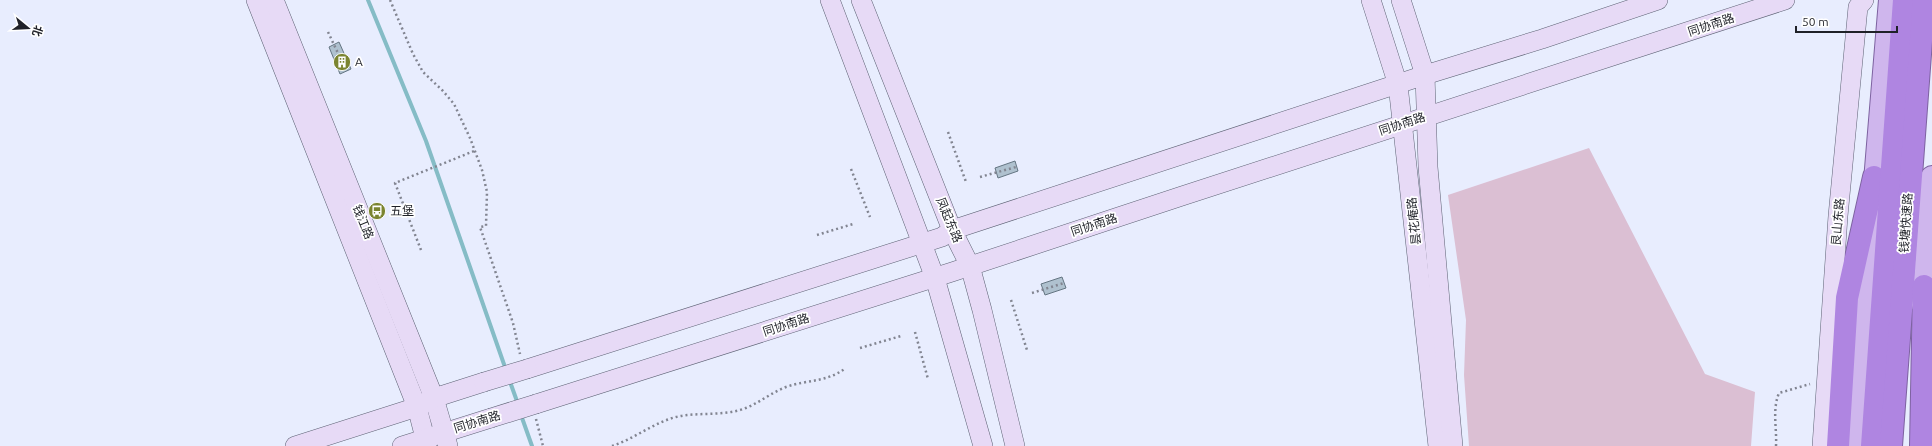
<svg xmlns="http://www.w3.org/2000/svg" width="1932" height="446" font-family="Ubuntu,'Noto Sans SC',sans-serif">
<rect width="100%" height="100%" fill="#e8edfe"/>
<polygon fill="#dbbfd3" points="1589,148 1705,374 1755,392 1751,446 1469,446 1464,375 1466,320 1448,195"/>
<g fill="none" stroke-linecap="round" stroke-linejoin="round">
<g stroke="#85bcc6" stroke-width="4">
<polyline points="368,0 426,141 506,370"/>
<polyline points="509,379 518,404"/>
<polyline points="521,415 532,446"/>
</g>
</g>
<g fill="#afc1cf" stroke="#647582">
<polygon points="339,42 351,69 340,74 329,47"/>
<polygon points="1015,161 1018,171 998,178 995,168"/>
<polygon points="1062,277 1066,288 1045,295 1041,284"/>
</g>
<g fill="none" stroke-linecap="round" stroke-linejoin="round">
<defs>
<g id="secondary">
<polyline points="256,0 417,407 427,446"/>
<polyline points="274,0 434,398 448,446"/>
<polyline points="830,0 935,278 983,446"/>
<polyline points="861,0 952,230 970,266 982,310 1015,446"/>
<polyline points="1371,0 1398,85 1438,446"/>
<polyline points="1401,0 1425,75 1428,167 1453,446"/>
<polyline points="527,369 942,237 952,230 1425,75 1542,39 1658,0"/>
<polyline points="536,404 952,272 1182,196 1785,0"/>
<polyline points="295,446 417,407 434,398 484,382"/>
<polyline points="402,446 491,418"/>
<polyline points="1822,446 1838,216 1858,7 1864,0"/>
</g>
<g id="primary">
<polyline points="1923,305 1932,177"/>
<polyline points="1853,446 1890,0"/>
</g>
<g id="highway">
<polyline points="1838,446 1847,298 1874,177"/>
<polyline points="1872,446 1904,0"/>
<polyline points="1891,446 1924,0"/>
<polyline points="1921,446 1924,286"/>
</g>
</defs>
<use href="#secondary" stroke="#5e6375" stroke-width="20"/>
<use href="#primary" stroke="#7d62a0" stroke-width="24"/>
<use href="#highway" stroke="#7d62a0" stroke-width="24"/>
<g stroke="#828591" stroke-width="2.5" stroke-dasharray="2 3" stroke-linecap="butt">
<polyline points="390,0 413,54 423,72 443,91 454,104 470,138 482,170 487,192 486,226 480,227 513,323 520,354"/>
<polyline points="328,32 344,66"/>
<polyline points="948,132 966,182"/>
<polyline points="851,169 870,217"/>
<polyline points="980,177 1016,167"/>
<polyline points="817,235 853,224"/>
<polyline points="421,250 395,183 474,151"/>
<polyline points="1032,293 1064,283"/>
<polyline points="1011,300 1027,350"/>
<polyline points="915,332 928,379"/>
<polyline points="860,348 901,336"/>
<polyline points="536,419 543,446"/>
<path d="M 612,446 C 634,439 653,423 676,417 C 697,412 719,416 740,410 C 757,405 770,393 786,387 C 809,379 825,383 846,368"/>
<path d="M 1776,446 C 1777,428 1772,410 1779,393 L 1810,384"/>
</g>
<use href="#secondary" stroke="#e7daf6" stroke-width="19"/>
<use href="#primary" stroke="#cfb6ed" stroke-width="22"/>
<use href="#highway" stroke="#af85e1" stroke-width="22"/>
<defs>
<g id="secondary-bridge">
<polyline points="484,382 527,369"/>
<polyline points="491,418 536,404"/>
</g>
</defs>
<use href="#secondary-bridge" stroke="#5e6375" stroke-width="20" stroke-linecap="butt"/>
<use href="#secondary-bridge" stroke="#e7daf6" stroke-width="19"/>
</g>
<defs>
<symbol id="building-disc" viewBox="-11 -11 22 22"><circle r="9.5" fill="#7a8430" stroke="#fff"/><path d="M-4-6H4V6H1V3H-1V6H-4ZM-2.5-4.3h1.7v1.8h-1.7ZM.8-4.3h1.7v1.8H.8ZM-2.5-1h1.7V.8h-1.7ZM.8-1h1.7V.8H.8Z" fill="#fff"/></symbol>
<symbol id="bus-disc" viewBox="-11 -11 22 22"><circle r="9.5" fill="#7a8430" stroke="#fff"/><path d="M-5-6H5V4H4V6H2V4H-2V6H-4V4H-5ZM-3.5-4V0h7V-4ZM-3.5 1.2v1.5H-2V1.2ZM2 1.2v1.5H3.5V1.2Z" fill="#fff"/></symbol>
</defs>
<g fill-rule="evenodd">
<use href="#building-disc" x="332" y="52" width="20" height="20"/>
<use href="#bus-disc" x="367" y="201" width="20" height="20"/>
</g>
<g text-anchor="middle" stroke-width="3.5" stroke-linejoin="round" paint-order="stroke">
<g font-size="12" fill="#1f2128" stroke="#fff">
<text transform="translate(1711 25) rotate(-18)" y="4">同协南路</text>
<text transform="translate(1402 124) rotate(-18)" y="4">同协南路</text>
<text transform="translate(949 220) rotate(67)" y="4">凤起东路</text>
<text transform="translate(1414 221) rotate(-96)" y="4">昙花庵路</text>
<text transform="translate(363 222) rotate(68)" y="4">钱江路</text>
<text transform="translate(1838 222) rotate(-85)" y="4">艮山东路</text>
<text transform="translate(1906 223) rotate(-86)" y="4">钱塘快速路</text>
<text transform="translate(1094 225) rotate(-18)" y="4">同协南路</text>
<text transform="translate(786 325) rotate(-18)" y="4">同协南路</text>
<text transform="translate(477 422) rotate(-17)" y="4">同协南路</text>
</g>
<g font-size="12" fill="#1f2128" stroke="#fff" text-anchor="start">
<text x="355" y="66">A</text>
<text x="390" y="215">五堡</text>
</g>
</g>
<g transform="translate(28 28) rotate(108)" stroke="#ffffff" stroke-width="3" paint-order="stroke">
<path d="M0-3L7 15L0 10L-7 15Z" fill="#1f2128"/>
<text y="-6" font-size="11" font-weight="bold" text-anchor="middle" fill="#1f2128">北</text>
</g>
<path d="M1796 26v6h101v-6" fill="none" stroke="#1f2128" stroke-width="2"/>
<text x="1802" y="26" font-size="12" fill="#1f2128" stroke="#ffffff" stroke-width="3" paint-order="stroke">50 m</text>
</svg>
